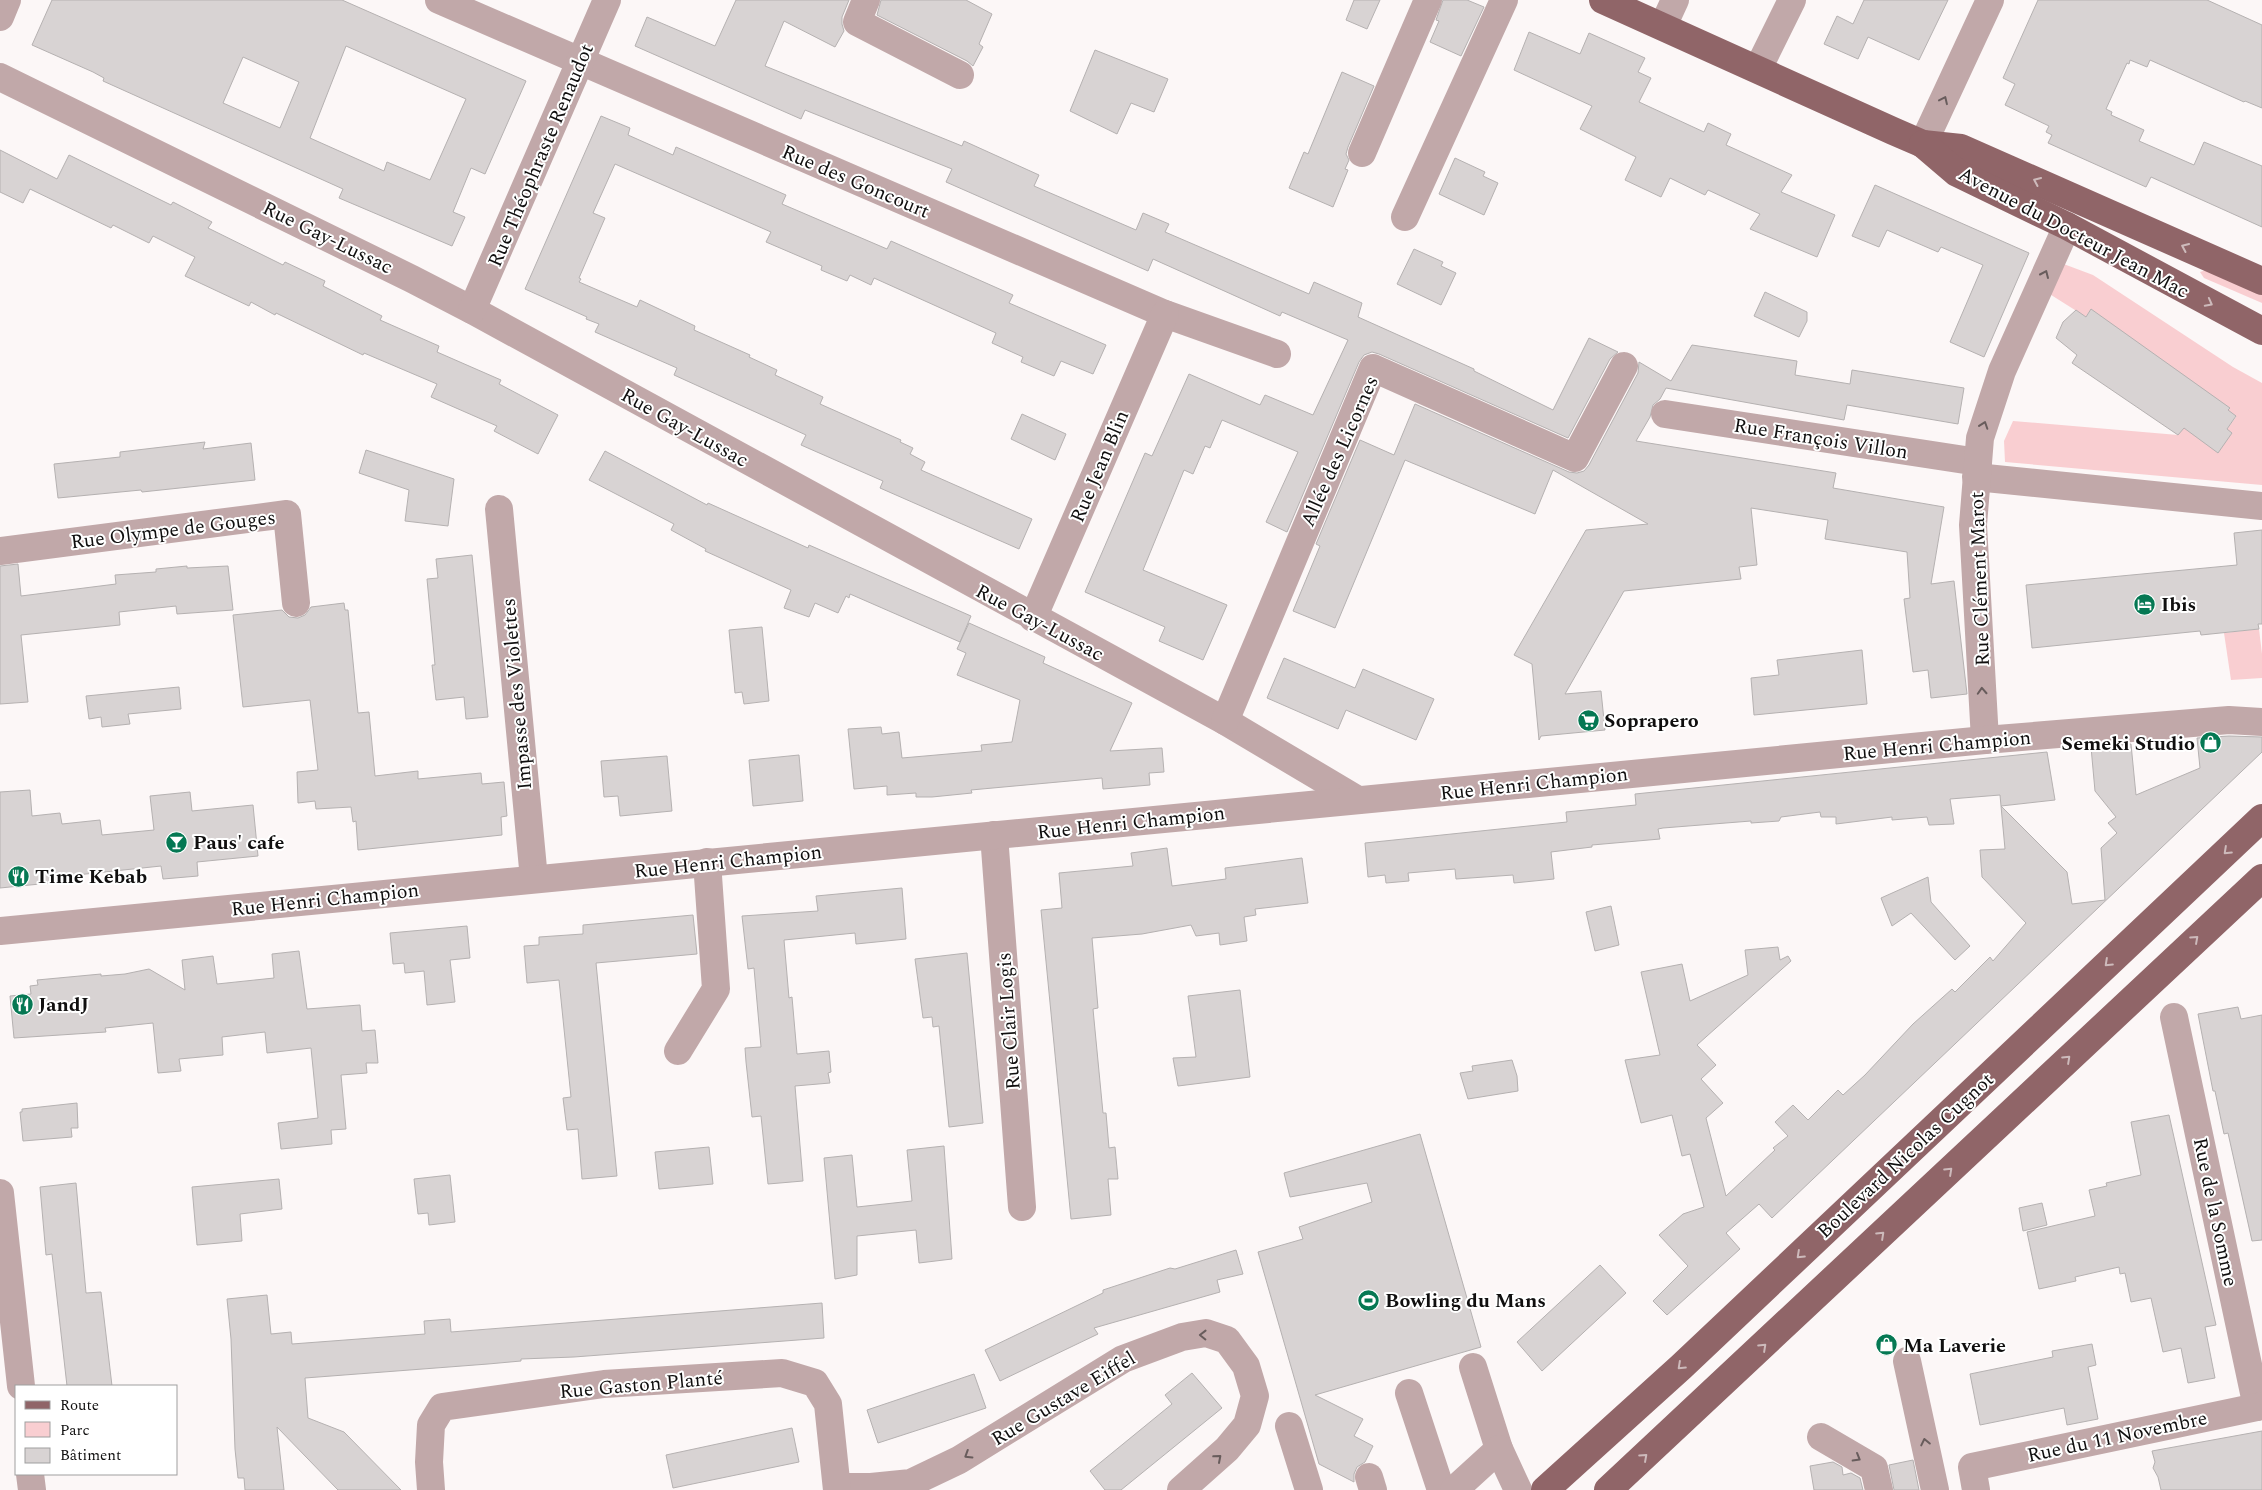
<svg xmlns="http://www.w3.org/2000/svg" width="2262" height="1490" font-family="Spectral,serif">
<rect width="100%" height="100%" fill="#fcf7f7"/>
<g fill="#f9ced1">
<polygon points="2061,263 2093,275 2233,367 2262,383 2262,485 2005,462 2004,441 2013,421 2178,435 2186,425 2227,429 2236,417 2091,310 2086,317 2048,293"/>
<polygon points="2209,269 2262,292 2262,303 2204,278 2200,272"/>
<polygon points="2259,629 2262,654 2262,678 2231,680 2224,633"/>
</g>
<g fill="#d8d3d3" stroke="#b5b1b1" fill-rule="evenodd">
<path d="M 52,0 L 342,0 L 526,81 L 485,174 L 471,168 L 453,212 L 465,217 L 452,246 L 339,198 L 343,189 L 103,81 L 104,78 L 93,72 L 32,45 ZM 346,46 L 466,99 L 430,180 L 387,162 L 384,171 L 310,138 ZM 243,57 L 299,82 L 280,128 L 223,103 Z"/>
<polygon points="736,0 849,0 842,17 842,24 844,31 835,47 784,21 765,66 962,146 964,141 1039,175 1034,186 1136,230 1143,213 1169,224 1165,232 1309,294 1314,282 1362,303 1358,317 1474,369 1474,371 1553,410 1589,338 1618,352 1610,359 1568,438 1379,354 1372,352 1364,355 1359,362 1287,532 1266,522 1298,452 1222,420 1210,448 1205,446 1193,474 1184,470 1143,570 1227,605 1203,660 1159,641 1165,627 1085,592 1145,453 1152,456 1189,374 1260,405 1265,395 1313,415 1348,340 1282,312 1280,316 1153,259 1148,271 946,182 952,169 805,110 801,119 635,46 647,17 715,46"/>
<polygon points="881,0 966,0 992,14 979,44 983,47 973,66 967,61 877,15"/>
<polygon points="1354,0 1380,0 1367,29 1346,20"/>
<polygon points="1443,0 1467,0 1484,7 1461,56 1430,42 1439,21 1436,20"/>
<polygon points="1864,0 1948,0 1919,60 1868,37 1858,59 1824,44 1837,16 1853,24"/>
<polygon points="2038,0 2207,0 2262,25 2262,108 2245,101 2244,102 2150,60 2147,67 2130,60 2129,64 2127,63 2106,109 2112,112 2111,115 2144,130 2139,141 2194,165 2204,142 2262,166 2262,227 2151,177 2146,187 2048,143 2052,135 2046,132 2049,126 2005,105 2015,84 2003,78"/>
<polygon points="1529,32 1580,54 1589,33 1645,58 1638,72 1651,78 1639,102 1704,132 1708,123 1731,134 1726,145 1792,175 1781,192 1835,215 1817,257 1750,229 1760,214 1708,190 1705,195 1670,178 1661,197 1625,180 1636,157 1580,129 1592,106 1514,70"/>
<polygon points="1095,50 1168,79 1154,112 1131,103 1117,134 1070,111"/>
<polygon points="1342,72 1374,86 1348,147 1346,154 1349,160 1345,169 1348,170 1333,207 1289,188 1304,152 1308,154"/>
<polygon points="601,116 630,128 628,135 673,155 676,147 786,195 782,204 887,249 891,241 1013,295 1009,303 1106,345 1093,374 1061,361 1054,376 1021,362 1023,357 992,343 996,333 874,278 871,285 850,275 847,281 821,270 822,266 766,242 771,232 615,164 593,213 605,218 579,278 581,279 579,282 637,307 640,300 695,326 694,330 750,355 749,357 777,370 775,375 823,397 820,404 901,440 900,442 913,448 910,454 925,462 921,470 1032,519 1019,549 880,488 883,481 801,445 806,435 674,375 677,368 595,332 599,324 586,319 587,317 525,289"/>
<polygon points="0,150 57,179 69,155 171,205 173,202 212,222 208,228 283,265 285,262 325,281 323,286 382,316 380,320 439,346 437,352 501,380 499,384 558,415 538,454 494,431 497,426 431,397 437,384 364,353 363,355 276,313 275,315 251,302 249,306 185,276 195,257 153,236 149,243 113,225 111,228 30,189 23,203 0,192"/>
<polygon points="1455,158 1485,172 1483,176 1498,183 1484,215 1439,194"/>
<polygon points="1875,185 2029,253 1984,357 1950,342 1983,265 1941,247 1938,252 1887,230 1879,247 1852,236"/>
<polygon points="1414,249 1443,262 1441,266 1456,273 1441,305 1397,284"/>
<polygon points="1765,292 1807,312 1807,321 1799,337 1754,316"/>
<polygon points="2091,309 2230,408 2228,410 2236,416 2227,429 2232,433 2218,453 2184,428 2178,435 2072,363 2077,355 2056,338 2063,322 2076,310 2086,317"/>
<polygon points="1692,345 1797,361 1795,375 1850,384 1852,370 1964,388 1958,424 1847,405 1844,420 1666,388 1660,399 1653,405 1650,417 1636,441 1836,473 1833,488 1944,507 1931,584 1954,581 1967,694 1931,698 1928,670 1913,672 1904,599 1910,598 1907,552 1825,539 1828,520 1751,508 1757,565 1739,567 1741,579 1624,591 1565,694 1601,691 1605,730 1541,736 1539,740 1532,664 1514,655 1586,530 1648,524 1553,470 1535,514 1405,460 1335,628 1293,611 1320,546 1316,544 1360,440 1394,455 1415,404 1569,472 1577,473 1584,471 1589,465 1638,373 1639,362 1671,381"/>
<polygon points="1022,414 1066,434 1055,460 1011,439"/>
<polygon points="205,442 203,449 251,443 255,480 142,492 141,490 58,498 54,464 120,457 120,452"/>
<polygon points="366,450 454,479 448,526 405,521 409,490 359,473"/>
<polygon points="605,451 707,505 708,503 808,548 809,545 971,616 960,642 850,594 849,598 846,596 838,613 815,603 809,617 784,608 791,590 705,551 706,549 671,530 674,524 589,480"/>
<polygon points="2262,530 2262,624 2258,624 2259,629 2201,635 2200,631 2032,648 2026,585 2237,565 2234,533"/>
<polygon points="472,555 488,717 466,719 464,697 436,700 432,665 435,665 427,579 438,578 436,559"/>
<polygon points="18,564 21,596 116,584 115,575 156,572 156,569 187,566 187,568 228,566 233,610 177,614 176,606 119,612 120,625 21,635 28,702 0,704 0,566"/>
<polygon points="344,603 345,610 348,610 358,713 369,712 375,776 418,771 418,779 481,773 482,784 504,782 507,816 501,817 502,835 358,850 356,821 353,822 351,807 316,809 315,801 298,803 297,772 318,770 310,700 243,707 233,615 282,610 289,617 298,618 305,615 311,607"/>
<polygon points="969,623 1045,657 1043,663 1132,703 1110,751 1162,748 1164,772 1149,773 1150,785 1103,789 1102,778 971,790 972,793 932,797 916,797 916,793 887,795 887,786 854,789 848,729 881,727 882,734 899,732 902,758 982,751 981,745 1012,742 1020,700 957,675 966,653 957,649"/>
<polygon points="762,627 769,701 744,704 742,692 735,693 729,630"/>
<polygon points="1862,650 1867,704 1754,715 1751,678 1779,675 1777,660"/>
<polygon points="1284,658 1355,688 1363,669 1434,699 1416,740 1346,710 1338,729 1267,698"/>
<polygon points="179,687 181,709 128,714 130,724 102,727 101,717 89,719 86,696"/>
<polygon points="2229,736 2262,737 2262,752 1772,1218 1759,1204 1726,1233 1740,1249 1667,1315 1653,1301 1688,1266 1659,1235 1683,1214 1704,1207 1690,1154 1682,1156 1672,1115 1641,1123 1625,1060 1660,1055 1641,972 1682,964 1690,1001 1748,975 1745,950 1778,947 1780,960 1788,956 1791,961 1697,1045 1716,1065 1701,1079 1723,1103 1706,1118 1726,1196 1775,1150 1773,1148 1788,1136 1775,1122 1793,1105 1808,1120 1838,1090 1843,1095 1865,1075 1913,1024 1952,989 1955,992 1990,957 1993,961 2026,923 1982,877 1980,850 2005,849 2001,806 2067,872 2072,904 2105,900 2101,848 2117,833 2108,823 2116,817 2095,791 2091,747 2131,744 2136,795 2200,768 2197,738"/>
<polygon points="2047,752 2055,800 2001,806 2000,795 1950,799 1954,824 1929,825 1927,817 1892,820 1892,817 1836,824 1836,817 1821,817 1820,812 1781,817 1779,821 1751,823 1751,821 1663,828 1658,829 1660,839 1592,845 1592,847 1551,852 1554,879 1514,883 1513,875 1456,879 1455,869 1408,873 1409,881 1386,883 1385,875 1368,877 1365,843 1567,822 1566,812 1636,805 1635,794"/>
<polygon points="799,755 803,801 753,806 749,760"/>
<polygon points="667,756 672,811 620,816 618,796 604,797 601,761"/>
<polygon points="30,790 32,816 60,813 62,824 100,820 102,835 154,830 150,796 190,792 192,811 253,805 258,856 197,862 198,876 163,879 161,866 67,876 67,880 60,882 0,888 0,792"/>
<polygon points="1167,848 1172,886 1226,879 1225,868 1302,858 1308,903 1255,909 1256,915 1244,917 1247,941 1220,945 1219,933 1196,936 1191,925 1142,934 1092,938 1098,1008 1093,1009 1103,1113 1106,1113 1109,1148 1115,1147 1118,1179 1108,1179 1111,1215 1071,1219 1041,910 1062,908 1059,873 1133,866 1131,853"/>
<polygon points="1928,877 1931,902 1970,946 1955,960 1911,913 1892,926 1881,898"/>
<polygon points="902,888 906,939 856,944 855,933 784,940 789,998 792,997 797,1054 829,1051 831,1072 828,1073 830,1083 795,1086 803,1181 768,1184 761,1116 752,1117 746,1062 745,1048 761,1047 754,968 748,969 742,916 818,911 816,896"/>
<polygon points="1611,906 1619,945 1595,951 1586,912"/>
<polygon points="693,915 697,954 596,963 617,1176 582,1179 578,1129 567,1130 563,1098 571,1097 559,980 527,983 524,946 539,945 539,937 583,934 583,925"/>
<polygon points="467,926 470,958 450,960 455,1002 427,1005 424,971 405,973 404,963 393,964 390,933"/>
<polygon points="299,951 307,1009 360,1005 362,1031 375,1030 378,1063 366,1063 367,1073 341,1075 346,1129 331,1130 332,1144 281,1149 278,1123 318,1118 311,1048 267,1053 265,1032 222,1037 223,1055 179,1059 181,1071 158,1073 153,1023 105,1028 106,1032 14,1038 10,996 31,994 30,986 38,985 37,980 101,974 101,976 125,974 149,969 185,990 182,960 213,956 217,984 274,978 272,954"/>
<polygon points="967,953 983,1123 949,1127 939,1026 933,1027 932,1017 923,1018 915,959"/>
<polygon points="1240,990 1250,1077 1178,1086 1173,1058 1196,1057 1188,996"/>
<polygon points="2238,1007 2241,1019 2262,1015 2262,1240 2252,1241 2228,1133 2224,1134 2215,1091 2213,1091 2198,1014"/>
<polygon points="1512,1060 1517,1076 1518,1091 1468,1099 1460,1073 1473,1071 1472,1066"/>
<polygon points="77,1103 78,1128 71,1128 72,1137 23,1141 20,1112 22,1112 22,1109"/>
<polygon points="2169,1115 2216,1325 2205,1327 2215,1378 2188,1383 2181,1348 2163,1352 2151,1298 2131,1302 2125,1273 2120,1274 2119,1267 2075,1277 2076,1281 2039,1289 2027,1232 2095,1216 2089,1190 2107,1186 2106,1183 2141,1175 2131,1122"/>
<polygon points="1420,1134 1481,1347 1315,1395 1363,1419 1354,1436 1373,1446 1365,1462 1357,1467 1354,1474 1354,1482 1319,1464 1258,1252 1303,1239 1299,1227 1372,1202 1367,1183 1290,1197 1284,1173"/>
<polygon points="944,1146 952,1259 919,1263 916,1230 857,1236 857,1275 835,1279 824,1158 852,1155 857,1207 912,1201 907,1150"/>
<polygon points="709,1147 713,1184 659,1189 655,1152"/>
<polygon points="450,1175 455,1222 429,1225 428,1213 418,1214 414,1179"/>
<polygon points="279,1179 282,1209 240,1214 242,1241 197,1245 192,1187"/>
<polygon points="76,1183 86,1293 101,1292 112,1386 67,1386 52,1254 46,1255 40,1187"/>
<polygon points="2042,1203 2047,1225 2023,1231 2019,1208"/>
<polygon points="1236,1250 1243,1274 1217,1280 1220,1292 1094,1328 1098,1334 1000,1381 985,1350 1103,1293 1103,1290 1170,1268 1175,1269"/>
<polygon points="1600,1265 1626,1293 1542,1371 1517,1342"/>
<polygon points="267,1295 271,1334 291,1332 292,1344 425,1334 424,1321 450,1319 451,1332 822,1303 824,1338 574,1357 521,1359 521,1361 488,1364 305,1378 308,1418 344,1432 401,1490 338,1490 277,1427 284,1490 245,1490 244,1478 238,1478 235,1449 231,1339 227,1299"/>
<polygon points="2092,1344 2096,1365 2088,1367 2098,1419 2067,1425 2064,1408 1980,1425 1970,1374 2053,1357 2052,1351"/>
<polygon points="1192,1373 1222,1408 1121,1490 1105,1490 1090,1471 1172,1404 1165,1395"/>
<polygon points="974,1374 986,1408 878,1443 867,1410"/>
<polygon points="792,1428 799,1462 673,1488 666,1455"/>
<polygon points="2262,1431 2262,1490 2161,1490 2158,1477 2153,1468 2155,1462 2152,1451"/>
<polygon points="1913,1460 1919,1490 1894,1490 1889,1465"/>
<polygon points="1833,1462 1842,1467 1843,1475 1851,1473 1860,1478 1863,1490 1814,1490 1810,1466"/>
</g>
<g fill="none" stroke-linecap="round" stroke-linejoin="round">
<g stroke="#c1a8a9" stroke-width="28">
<polyline points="439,0 1165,314 1277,354"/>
<polyline points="866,0 857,22 960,75"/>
<polyline points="0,17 7,0"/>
<polyline points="1663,26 1675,0"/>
<polyline points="1758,69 1792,0"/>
<polyline points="0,77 412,279 472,310 1225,721 1358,800"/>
<polyline points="1923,144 1990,0"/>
<polyline points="1362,153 1428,0"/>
<polyline points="1405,217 1504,0"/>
<polyline points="472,310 607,0"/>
<polyline points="1665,414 1978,462"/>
<polyline points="1976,477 2262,506"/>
<polyline points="499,509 534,879"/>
<polyline points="0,551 287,514 296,603"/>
<polyline points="1033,618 1165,314"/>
<polyline points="1225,721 1373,368 1575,458 1624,366"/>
<polyline points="1985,740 1973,525 1980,438 2002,371 2067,226"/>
<polyline points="994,835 1022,1207"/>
<polyline points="0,931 1985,740 2229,720 2262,722"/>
<polyline points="2174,1017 2257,1407"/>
<polyline points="678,1051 716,989 707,862"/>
<polyline points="0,1193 21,1386"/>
<polyline points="1907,1361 1935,1490"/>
<polyline points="1473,1367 1499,1449"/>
<polyline points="1409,1393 1441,1490"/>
<polyline points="1289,1426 1309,1490"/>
<polyline points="1821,1437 1874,1468 1879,1490"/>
<polyline points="30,1474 32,1490"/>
<polyline points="1369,1477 1373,1490"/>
<polyline points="837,1487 871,1487 911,1483 959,1460 1123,1359 1182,1337 1206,1333 1227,1340 1246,1366 1255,1396 1247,1425 1227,1449 1181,1490"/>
<polyline points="431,1490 429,1462 431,1425 442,1407 604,1384 782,1373 815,1383 828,1404 837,1490"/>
<polyline points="1454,1490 1499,1449 1518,1490"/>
<polyline points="1976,1490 1972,1467 2262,1406"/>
</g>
<g stroke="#906568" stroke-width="28">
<polyline points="1603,0 1893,131 1923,144 1961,148 2262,281"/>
<polyline points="1923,144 1957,173 2067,226 2262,331"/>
<polyline points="1545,1490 1681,1367 2262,818"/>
<polyline points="1608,1490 2262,878"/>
</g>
</g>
<defs><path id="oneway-chevron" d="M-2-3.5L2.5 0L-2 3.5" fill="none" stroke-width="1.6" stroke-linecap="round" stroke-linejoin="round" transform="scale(1.25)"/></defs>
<g stroke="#685c5c">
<use href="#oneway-chevron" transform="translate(1944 100) rotate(-65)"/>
<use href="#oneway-chevron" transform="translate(2045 274) rotate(-66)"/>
<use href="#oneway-chevron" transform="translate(1984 425) rotate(-71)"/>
<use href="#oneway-chevron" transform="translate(1982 691) rotate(-93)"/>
<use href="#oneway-chevron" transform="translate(1203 1335) rotate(-179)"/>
<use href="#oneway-chevron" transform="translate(1925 1442) rotate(-102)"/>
<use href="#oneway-chevron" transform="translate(968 1455) rotate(148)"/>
<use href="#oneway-chevron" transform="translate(1218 1458) rotate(-41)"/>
<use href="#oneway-chevron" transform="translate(1857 1458) rotate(30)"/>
</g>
<g stroke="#cdbabb">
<use href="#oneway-chevron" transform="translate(2037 181) rotate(-156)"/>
<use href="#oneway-chevron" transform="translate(2185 247) rotate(-156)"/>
<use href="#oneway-chevron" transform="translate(2209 303) rotate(28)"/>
<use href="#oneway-chevron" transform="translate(2227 851) rotate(137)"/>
<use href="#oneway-chevron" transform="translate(2195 939) rotate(-42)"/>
<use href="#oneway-chevron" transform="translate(2108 963) rotate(137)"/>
<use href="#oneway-chevron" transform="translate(2067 1059) rotate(-43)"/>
<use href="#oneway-chevron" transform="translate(1949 1171) rotate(-43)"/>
<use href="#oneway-chevron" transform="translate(1881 1235) rotate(-43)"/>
<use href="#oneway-chevron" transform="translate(1800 1255) rotate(137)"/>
<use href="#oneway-chevron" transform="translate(1763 1347) rotate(-43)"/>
<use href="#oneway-chevron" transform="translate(1681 1366) rotate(137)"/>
<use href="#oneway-chevron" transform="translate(1644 1457) rotate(-42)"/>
</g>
<defs>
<symbol id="hotel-disc" viewBox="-11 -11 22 22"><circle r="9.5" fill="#057853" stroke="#fff"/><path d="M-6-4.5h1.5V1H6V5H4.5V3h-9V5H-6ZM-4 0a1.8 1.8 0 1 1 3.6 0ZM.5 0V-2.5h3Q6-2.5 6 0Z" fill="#fff"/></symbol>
<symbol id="supermarket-disc" viewBox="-11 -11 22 22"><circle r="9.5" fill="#057853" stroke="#fff"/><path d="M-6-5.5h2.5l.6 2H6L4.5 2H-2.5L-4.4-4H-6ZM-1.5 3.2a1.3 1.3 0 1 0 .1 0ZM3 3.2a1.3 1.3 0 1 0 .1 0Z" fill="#fff"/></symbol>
<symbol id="shop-disc" viewBox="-11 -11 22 22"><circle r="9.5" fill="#057853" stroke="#fff"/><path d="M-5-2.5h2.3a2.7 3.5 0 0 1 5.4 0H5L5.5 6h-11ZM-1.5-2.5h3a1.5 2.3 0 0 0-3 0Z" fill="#fff"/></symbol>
<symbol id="bar-disc" viewBox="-11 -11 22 22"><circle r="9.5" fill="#057853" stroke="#fff"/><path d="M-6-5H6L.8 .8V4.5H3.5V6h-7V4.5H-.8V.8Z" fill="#fff"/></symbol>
<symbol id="restaurant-disc" viewBox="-11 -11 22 22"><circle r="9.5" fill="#057853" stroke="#fff"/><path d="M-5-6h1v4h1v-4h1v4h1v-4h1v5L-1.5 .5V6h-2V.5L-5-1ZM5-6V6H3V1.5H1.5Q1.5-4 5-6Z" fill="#fff"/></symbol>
<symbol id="stadium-disc" viewBox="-11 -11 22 22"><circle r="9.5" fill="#057853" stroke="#fff"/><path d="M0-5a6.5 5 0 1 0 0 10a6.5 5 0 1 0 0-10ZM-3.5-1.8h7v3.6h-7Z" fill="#fff"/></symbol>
</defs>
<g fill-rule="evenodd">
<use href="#hotel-disc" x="2132" y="592" width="25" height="25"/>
<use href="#supermarket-disc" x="1576" y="708" width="25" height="25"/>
<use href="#shop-disc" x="2198" y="730" width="25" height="25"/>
<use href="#bar-disc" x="164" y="830" width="25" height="25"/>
<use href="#restaurant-disc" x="6" y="864" width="25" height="25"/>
<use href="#restaurant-disc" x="10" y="992" width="25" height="25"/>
<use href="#stadium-disc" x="1356" y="1288" width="25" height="25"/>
<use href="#shop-disc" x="1874" y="1332" width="25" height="25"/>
</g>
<g text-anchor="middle" stroke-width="4" stroke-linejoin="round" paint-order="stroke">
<g font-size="20" fill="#100f0f" stroke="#fff">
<text transform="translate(540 155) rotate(-67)" y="7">Rue Théophraste Renaudot</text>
<text transform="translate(856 181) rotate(23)" y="7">Rue des Goncourt</text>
<text transform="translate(2074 232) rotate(28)" y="7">Avenue du Docteur Jean Mac</text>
<text transform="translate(328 237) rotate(26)" y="7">Rue Gay-Lussac</text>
<text transform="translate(685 427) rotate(29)" y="7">Rue Gay-Lussac</text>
<text transform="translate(1821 438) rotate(9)" y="7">Rue François Villon</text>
<text transform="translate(1339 451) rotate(-66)" y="7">Allée des Licornes</text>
<text transform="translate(1099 466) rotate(-67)" y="7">Rue Jean Blin</text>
<text transform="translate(173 529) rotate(-7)" y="7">Rue Olympe de Gouges</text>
<text transform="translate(1979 579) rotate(-92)" y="7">Rue Clément Marot</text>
<text transform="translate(1040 622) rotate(28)" y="7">Rue Gay-Lussac</text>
<text transform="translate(516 694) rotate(-95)" y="7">Impasse des Violettes</text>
<text transform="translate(1937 745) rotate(-5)" y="7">Rue Henri Champion</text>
<text transform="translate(1534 783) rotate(-6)" y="7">Rue Henri Champion</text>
<text transform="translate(1131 822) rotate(-6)" y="7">Rue Henri Champion</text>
<text transform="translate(728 861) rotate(-6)" y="7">Rue Henri Champion</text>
<text transform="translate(325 899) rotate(-6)" y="7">Rue Henri Champion</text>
<text transform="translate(1008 1021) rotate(-94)" y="7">Rue Clair Logis</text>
<text transform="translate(1905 1155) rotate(-43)" y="7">Boulevard Nicolas Cugnot</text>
<text transform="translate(2216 1212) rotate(78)" y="7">Rue de la Somme</text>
<text transform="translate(641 1384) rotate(-5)" y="7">Rue Gaston Planté</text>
<text transform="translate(1063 1398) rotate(-31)" y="7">Rue Gustave Eiffel</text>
<text transform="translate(2117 1436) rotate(-12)" y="7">Rue du 11 Novembre</text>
</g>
<g font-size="20" font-weight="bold" fill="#100f0f" stroke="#fff" text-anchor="start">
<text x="2161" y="611">Ibis</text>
<text x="1604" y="727">Soprapero</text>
<text x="2195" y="750" text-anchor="end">Semeki Studio</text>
<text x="193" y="849">Paus' cafe</text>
<text x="35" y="883">Time Kebab</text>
<text x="38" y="1011">JandJ</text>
<text x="1385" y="1307">Bowling du Mans</text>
<text x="1903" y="1352">Ma Laverie</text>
</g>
</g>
<rect x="15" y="1385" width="162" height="90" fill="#ffffff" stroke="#9f9f9f"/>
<rect x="25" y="1401" width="25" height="8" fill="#906568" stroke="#9f9f9f"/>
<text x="60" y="1410" font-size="15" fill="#100f0f">Route</text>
<rect x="25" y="1422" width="25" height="15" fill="#f9ced1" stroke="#9f9f9f"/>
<text x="60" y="1435" font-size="15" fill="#100f0f">Parc</text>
<rect x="25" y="1448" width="25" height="15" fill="#d8d3d3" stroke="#9f9f9f"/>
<text x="60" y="1460" font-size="15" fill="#100f0f">Bâtiment</text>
</svg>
